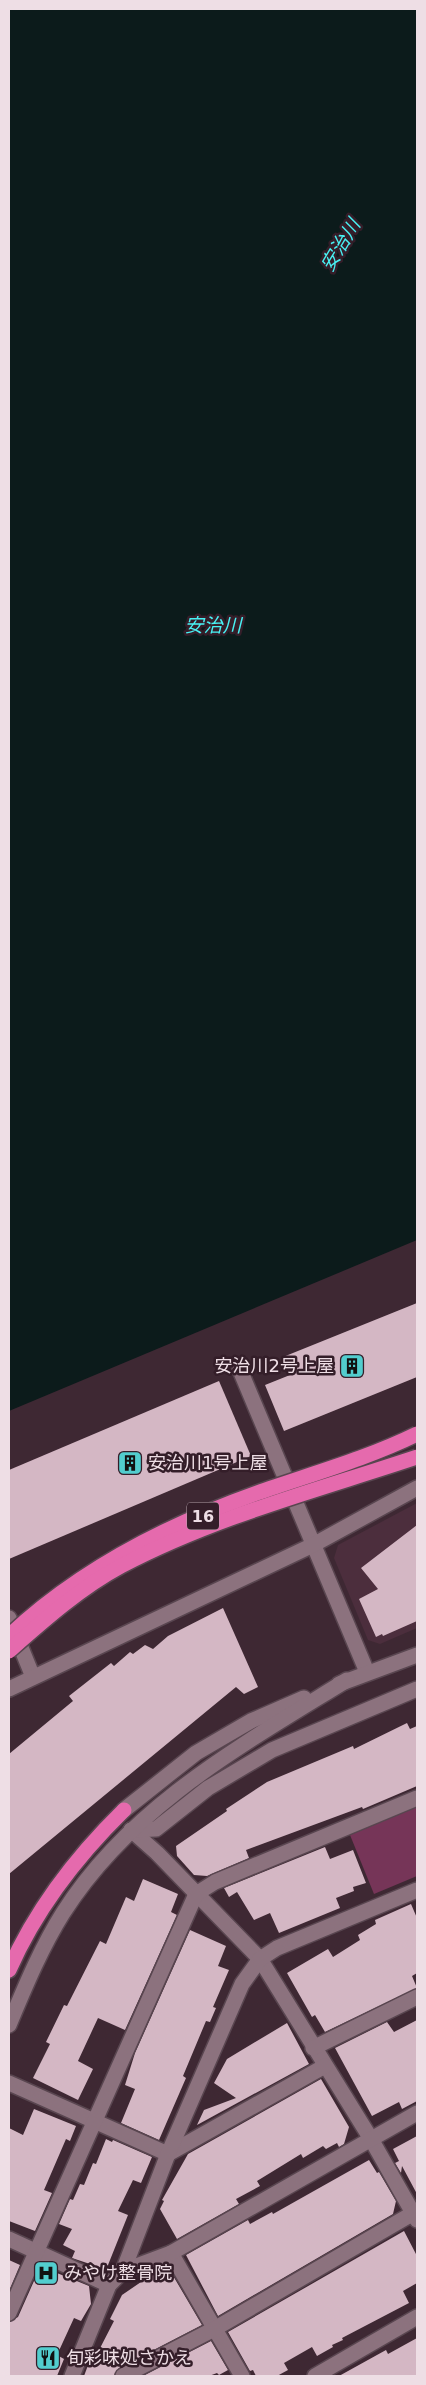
<svg xmlns="http://www.w3.org/2000/svg" width="426" height="2385" font-family="'DejaVu Sans','Noto Sans JP',sans-serif">
<rect width="100%" height="100%" fill="#3e2833"/>
<polygon fill="#4c2e3d" points="417,1503 417,1628 380,1644 368,1640 334,1558 338,1545"/>
<polygon fill="#763558" points="417,1807 417,1876 374,1894 350,1835"/>
<polygon fill="#0c1b1b" points="9,9 417,9 417,1240 9,1411"/>
<g fill="#d4b7c4">
<polygon points="417,1303 417,1377 284,1431 265,1385 290,1375 283,1357"/>
<polygon points="219,1381 251,1456 9,1559 9,1470"/>
<polygon points="417,1525 417,1621 383,1636 382,1634 376,1637 359,1599 378,1589 361,1568"/>
<polygon points="223,1608 258,1687 244,1694 236,1687 9,1874 9,1754 73,1701 69,1696 111,1663 114,1666 130,1652 133,1654 145,1645 153,1649 168,1636"/>
<polygon points="407,1723 410,1729 417,1726 417,1786 363,1809 362,1807 246,1850 249,1858 207,1876 194,1875 177,1856 176,1846 227,1811 226,1809 267,1782 353,1746 354,1749"/>
<polygon points="325,1847 330,1859 353,1850 366,1883 353,1887 354,1891 336,1898 340,1908 279,1933 270,1913 254,1920 237,1892 229,1897 224,1888"/>
<polygon points="143,1879 178,1894 171,1912 177,1915 125,2030 98,2018 78,2061 93,2069 78,2100 33,2078 50,2044 46,2042 64,2005 67,2006 100,1941 106,1944 126,1897 134,1901"/>
<polygon points="411,1904 417,1918 417,1973 412,1976 417,1988 325,2032 315,2015 312,2017 287,1973 328,1949 333,1957 360,1940 358,1935 376,1924 375,1920"/>
<polygon points="190,1930 226,1946 218,1966 229,1970 213,2007 216,2008 210,2022 206,2021 183,2076 186,2078 159,2140 121,2123 135,2089 125,2085 135,2053"/>
<polygon points="417,2020 417,2101 402,2109 399,2102 372,2116 335,2048 387,2022 394,2032"/>
<polygon points="287,2023 309,2064 197,2125 204,2110 236,2098 214,2083 227,2059"/>
<polygon points="321,2079 349,2127 344,2144 339,2147 337,2143 326,2149 323,2146 303,2158 301,2154 257,2181 260,2186 236,2199 239,2204 177,2239 160,2209 164,2201 162,2200 188,2154"/>
<polygon points="34,2109 76,2126 70,2141 66,2139 44,2190 52,2193 35,2231 9,2221 9,2128 23,2135"/>
<polygon points="417,2136 417,2194 402,2166 401,2173 395,2163 399,2161 393,2149"/>
<polygon points="106,2139 112,2142 113,2140 152,2157 141,2183 133,2180 118,2211 128,2215 108,2265 102,2268 72,2258 75,2251 63,2245 72,2229 59,2224 70,2199 73,2200 80,2184 84,2185 93,2163 96,2164"/>
<polygon points="369,2160 377,2173 379,2172 396,2201 393,2214 218,2316 186,2255 248,2220 250,2224 272,2212 273,2214"/>
<polygon points="404,2231 417,2256 417,2283 403,2291 409,2303 342,2338 343,2340 332,2345 333,2347 317,2356 312,2347 284,2363 288,2370 277,2376 256,2376 253,2370 250,2371 228,2332"/>
<polygon points="9,2260 20,2265 9,2291"/>
<polygon points="47,2269 89,2286 91,2304 81,2321 74,2318 57,2355 64,2359 57,2376 9,2376 9,2322 18,2317 38,2272"/>
<polygon points="160,2269 172,2274 202,2325 119,2368 114,2376 84,2376 93,2352 97,2354 114,2321 110,2319 122,2295"/>
<polygon points="417,2338 417,2376 339,2376 386,2350 388,2354"/>
<polygon points="211,2341 228,2370 219,2375 217,2373 209,2376 143,2376"/>
</g>
<g fill="none" stroke-linecap="round" stroke-linejoin="round">
<defs>
<g id="minor">
<polyline points="240,1370 367,1672"/>
<polyline points="9,1618 33,1677"/>
<polyline points="339,1684 417,1655"/>
<polyline points="9,1689 313,1545 417,1488"/>
<polyline points="124,1810 196,1753 251,1721 304,1698"/>
<polyline points="131,1830 157,1853 260,1959 371,2139 417,2220"/>
<polyline points="131,1830 156,1829 208,1788 272,1750 417,1689"/>
<path d="M 9,2025 C 25,1987 41,1948 63,1913 C 131,1806 242,1745 347,1680"/>
<polyline points="313,2048 417,1997"/>
<polyline points="9,2083 168,2154 325,2066"/>
<polyline points="9,2239 109,2285"/>
<polyline points="171,2253 242,2376"/>
<polyline points="123,2271 171,2253 417,2113"/>
<polyline points="9,2313 196,1894 215,1882 417,1798"/>
<polyline points="72,2376 109,2285 123,2271 168,2154 242,1984 260,1959 277,1948 417,1890"/>
<polyline points="123,2376 216,2328 417,2211"/>
<polyline points="315,2376 417,2317"/>
</g>
<path id="highway" d="M 9,1970 C 36,1909 76,1857 124,1810"/>
</defs>
<use href="#minor" stroke="#594650" stroke-width="18"/>
<use href="#highway" stroke="#594650" stroke-width="18"/>
<use href="#minor" stroke="#8c727e" stroke-width="15"/>
<use href="#highway" stroke="#e56aad" stroke-width="15"/>
<defs>
<g id="highway-bridge">
<path d="M 9,1636 C 79,1570 167,1525 257,1493 C 311,1474 366,1459 417,1434"/>
<path d="M 9,1651 C 43,1621 80,1588 121,1566 C 214,1517 318,1490 417,1457"/>
</g>
</defs>
<use href="#highway-bridge" stroke="#594650" stroke-width="18" stroke-linecap="butt"/>
<use href="#highway-bridge" stroke="#e56aad" stroke-width="15"/>
</g>
<defs>
<symbol id="building-square" viewBox="-11 -11 22 22"><rect x="-9" y="-9" width="18" height="18" rx="4" fill="#52cdce" stroke="#341e29"/><path d="M-4-6H4V6H1V3H-1V6H-4ZM-2.5-4.3h1.7v1.8h-1.7ZM.8-4.3h1.7v1.8H.8ZM-2.5-1h1.7V.8h-1.7ZM.8-1h1.7V.8H.8Z" fill="#111"/></symbol>
<symbol id="hospital-square" viewBox="-11 -11 22 22"><rect x="-9" y="-9" width="18" height="18" rx="4" fill="#52cdce" stroke="#341e29"/><path d="M-5-5h3v3.5h4V-5h3V5h-3V1.5h-4V5h-3Z" fill="#111"/></symbol>
<symbol id="restaurant-square" viewBox="-11 -11 22 22"><rect x="-9" y="-9" width="18" height="18" rx="4" fill="#52cdce" stroke="#341e29"/><path d="M-5-6h1v4h1v-4h1v4h1v-4h1v5L-1.5 .5V6h-2V.5L-5-1ZM5-6V6H3V1.5H1.5Q1.5-4 5-6Z" fill="#111"/></symbol>
</defs>
<g fill-rule="evenodd">
<use href="#building-square" x="338" y="1352" width="28" height="28"/>
<use href="#building-square" x="116" y="1449" width="28" height="28"/>
<use href="#hospital-square" x="32" y="2259" width="28" height="28"/>
<use href="#restaurant-square" x="34" y="2344" width="28" height="28"/>
</g>
<g text-anchor="middle" stroke-width="5" stroke-linejoin="round" paint-order="stroke">
<rect fill="#341e29" stroke="#b6a4ad" stroke-width="1" x="187" y="1502.5" width="32" height="27" rx="4"/>
<g font-size="16" font-weight="bold" fill="#eedee5">
<text x="203" y="1522">16</text>
</g>
<g font-size="18" fill="#eedee5" stroke="#341e29" text-anchor="start">
<text x="334" y="1372" text-anchor="end">安治川2号上屋</text>
<text x="148" y="1469">安治川1号上屋</text>
<text x="64" y="2279">みやけ整骨院</text>
<text x="66" y="2364">旬彩味処さかえ</text>
</g>
<g font-size="19" font-style="italic" fill="#48f1f3" stroke="#341e29">
<text transform="translate(340 245) rotate(-59)" y="7">安治川</text>
<text x="213" y="632">安治川</text>
</g>
</g>
<rect width="426" height="2385" fill="none" stroke="#eedee5" stroke-width="20"/>
</svg>
